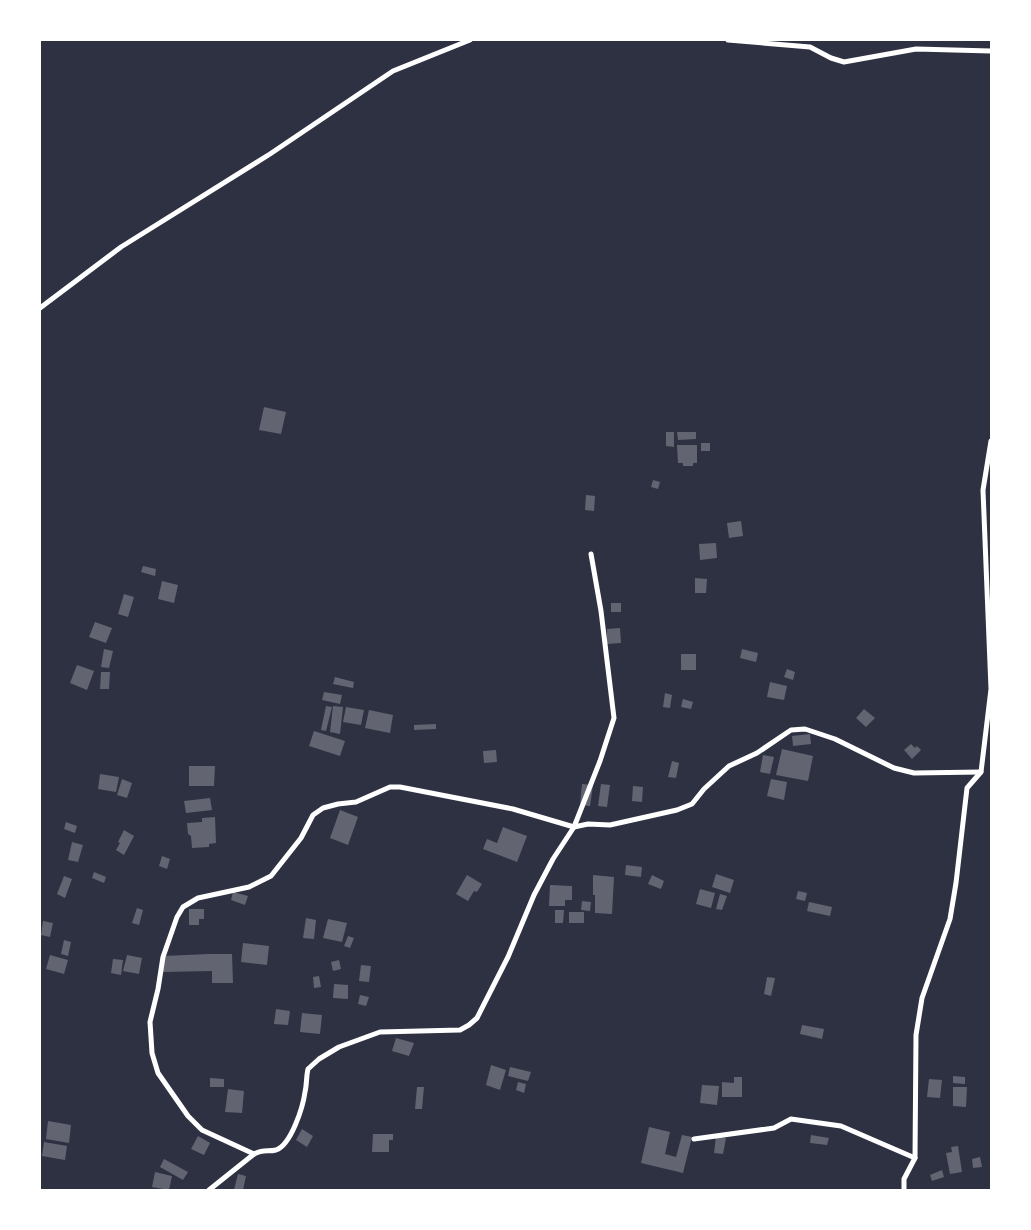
<svg xmlns="http://www.w3.org/2000/svg" width="1031" height="1230" font-family="'Asap Condensed',sans-serif">
<rect width="100%" height="100%" fill="#2d3142"/>
<g fill="#626471">
<polygon points="264,407 286,412 281,434 259,430"/>
<polygon points="666,432 674,432 674,447 666,446"/>
<polygon points="677,432 696,432 696,439 678,440"/>
<rect x="701" y="443" width="9" height="8"/>
<polygon points="677,445 697,445 697,463 693,463 693,466 683,466 683,463 678,463"/>
<polygon points="653,480 660,482 658,489 651,487"/>
<polygon points="586,495 595,496 594,511 585,510"/>
<polygon points="741,521 743,536 729,538 727,523"/>
<polygon points="716,543 717,558 700,560 699,544"/>
<polygon points="143,566 156,569 155,576 141,572"/>
<polygon points="695,578 707,579 706,593 695,593"/>
<polygon points="162,581 178,585 174,603 158,599"/>
<polygon points="124,594 134,597 128,617 118,614"/>
<rect x="611" y="603" width="10" height="9"/>
<polygon points="95,622 112,628 106,643 89,637"/>
<polygon points="620,628 621,643 607,644 607,629"/>
<polygon points="104,649 113,651 109,668 101,667"/>
<polygon points="742,649 758,653 756,662 740,658"/>
<rect x="681" y="654" width="15" height="16"/>
<polygon points="77,665 94,671 87,690 70,683"/>
<polygon points="787,669 795,672 793,680 784,677"/>
<polygon points="101,672 110,672 109,689 100,689"/>
<polygon points="335,677 354,682 353,688 333,684"/>
<polygon points="770,682 787,686 784,700 767,697"/>
<polygon points="324,692 342,695 340,704 322,700"/>
<polygon points="665,693 672,695 670,708 663,707"/>
<polygon points="683,699 693,702 691,709 681,707"/>
<polygon points="326,706 332,707 326,731 321,730"/>
<polygon points="333,706 343,707 340,734 330,732"/>
<polygon points="346,707 364,710 361,725 343,722"/>
<polygon points="864,709 875,718 866,727 856,718"/>
<polygon points="369,710 393,715 390,733 365,728"/>
<polygon points="436,724 436,729 414,730 414,725"/>
<polygon points="314,731 345,741 340,756 309,746"/>
<polygon points="810,734 811,744 793,746 792,736"/>
<polygon points="911,744 915,748 917,746 921,750 912,759 904,750"/>
<polygon points="782,749 813,756 808,781 776,775"/>
<polygon points="496,750 497,762 484,763 483,751"/>
<polygon points="763,755 774,757 770,774 760,772"/>
<polygon points="672,761 679,763 676,778 668,777"/>
<polygon points="189,766 215,766 214,786 189,786"/>
<polygon points="100,774 119,777 116,792 98,789"/>
<polygon points="122,779 132,783 127,798 117,795"/>
<polygon points="771,779 787,782 784,800 767,796"/>
<polygon points="582,784 593,785 590,806 580,805"/>
<polygon points="601,784 610,785 607,807 598,806"/>
<polygon points="633,786 643,787 642,802 632,801"/>
<polygon points="210,798 212,810 186,813 184,801"/>
<polygon points="340,810 358,817 348,845 330,838"/>
<polygon points="215,817 216,843 209,844 209,847 192,848 191,836 188,834 187,823 202,822 202,818"/>
<polygon points="66,822 77,826 75,833 64,829"/>
<polygon points="503,827 527,836 517,862 483,849 487,839 497,843"/>
<polygon points="124,830 134,836 124,855 116,850 120,843 118,842"/>
<polygon points="72,842 83,845 78,862 68,860"/>
<polygon points="162,856 170,859 167,869 159,866"/>
<polygon points="626,865 642,867 641,877 625,875"/>
<polygon points="94,872 106,877 104,883 92,878"/>
<polygon points="716,874 734,880 730,893 712,887"/>
<polygon points="467,875 482,884 477,892 474,891 468,901 456,894"/>
<polygon points="593,875 614,877 612,914 595,913 595,895 593,895"/>
<polygon points="652,875 664,881 661,889 648,884"/>
<polygon points="64,876 72,879 65,898 57,894"/>
<polygon points="550,885 572,886 572,900 565,900 565,906 549,906"/>
<polygon points="700,889 715,893 711,908 696,904"/>
<polygon points="798,891 807,893 805,901 796,899"/>
<polygon points="233,892 248,896 245,905 231,900"/>
<polygon points="720,894 727,896 722,910 716,909"/>
<polygon points="582,901 591,902 590,911 581,910"/>
<polygon points="809,902 832,907 830,916 807,911"/>
<polygon points="137,908 143,910 139,925 132,923"/>
<polygon points="189,909 204,909 204,919 199,919 199,925 189,925"/>
<polygon points="555,910 564,910 563,923 555,923"/>
<rect x="569" y="912" width="15" height="11"/>
<polygon points="306,918 316,920 314,939 303,938"/>
<polygon points="328,919 347,923 342,942 323,938"/>
<polygon points="43,921 53,923 50,937 41,935"/>
<polygon points="348,936 354,938 350,948 344,946"/>
<polygon points="64,940 71,942 68,956 61,954"/>
<polygon points="243,943 269,946 267,965 241,962"/>
<polygon points="209,954 232,954 233,983 212,983 212,971 163,972 163,956"/>
<polygon points="50,955 68,960 64,974 46,969"/>
<polygon points="127,955 142,958 139,974 123,971"/>
<polygon points="113,959 123,960 121,975 111,973"/>
<polygon points="339,960 341,969 333,971 331,962"/>
<polygon points="361,965 371,966 369,982 359,981"/>
<polygon points="319,976 321,987 314,988 313,977"/>
<polygon points="767,977 775,978 771,996 764,994"/>
<polygon points="334,984 348,985 348,999 333,998"/>
<polygon points="360,995 369,997 366,1006 358,1004"/>
<polygon points="276,1009 290,1011 288,1025 274,1024"/>
<polygon points="302,1013 322,1015 320,1034 300,1032"/>
<polygon points="802,1025 824,1029 822,1039 800,1034"/>
<polygon points="396,1038 414,1043 409,1056 392,1051"/>
<polygon points="491,1065 506,1070 500,1090 486,1085"/>
<polygon points="510,1067 531,1072 528,1081 508,1076"/>
<polygon points="953,1076 965,1077 965,1084 953,1083"/>
<polygon points="734,1077 742,1077 742,1097 722,1097 722,1082 734,1083"/>
<polygon points="210,1078 224,1079 224,1087 210,1087"/>
<polygon points="929,1079 942,1080 940,1098 927,1097"/>
<polygon points="518,1082 526,1084 524,1093 516,1090"/>
<polygon points="702,1085 719,1086 717,1105 700,1103"/>
<polygon points="417,1087 424,1087 422,1109 415,1109"/>
<polygon points="953,1087 967,1087 966,1107 953,1106"/>
<polygon points="228,1089 244,1091 242,1113 225,1112"/>
<polygon points="48,1121 71,1125 69,1143 46,1139"/>
<polygon points="649,1127 670,1132 665,1154 676,1157 682,1135 692,1137 683,1173 641,1163"/>
<polygon points="302,1129 313,1136 307,1147 296,1140"/>
<polygon points="373,1134 393,1134 393,1140 389,1140 389,1152 372,1152"/>
<polygon points="811,1135 829,1138 827,1145 810,1143"/>
<polygon points="198,1136 210,1143 204,1155 191,1149"/>
<polygon points="716,1136 726,1138 723,1154 714,1153"/>
<polygon points="44,1142 67,1146 65,1160 42,1156"/>
<polygon points="958,1146 962,1172 950,1174 946,1153 952,1152 951,1147"/>
<polygon points="980,1157 982,1167 973,1168 972,1159"/>
<polygon points="164,1159 188,1172 183,1180 160,1167"/>
<polygon points="942,1170 944,1177 932,1181 930,1175"/>
<polygon points="155,1172 172,1176 169,1190 152,1187"/>
<polygon points="238,1174 246,1176 243,1190 234,1190"/>
</g>
<g fill="none" stroke-linecap="round" stroke-linejoin="round">
<g stroke="#fff" stroke-width="5">
<polyline points="728,40 810,47 831,58 844,62 916,49 991,51"/>
<polyline points="40,308 121,247 270,154 393,71 470,40"/>
<polyline points="694,1139 774,1128 791,1119 841,1126 915,1158"/>
<polyline points="254,1154 202,1130 188,1116 158,1073 152,1053 150,1022 158,989 163,957 177,917 183,907 198,898 249,887 271,876 301,838 313,815 323,808 338,804 356,802 390,787 400,787 513,809 574,827 588,824 610,825 677,810 692,804 704,789 729,766 757,753 791,730 805,729 835,739 894,768 914,773 981,772"/>
<path d="M 209,1190 L 254,1154 C 263,1149 268,1152 276,1150 C 291,1145 303,1107 305,1092 C 307,1084 306,1077 308,1069 L 319,1059 L 339,1047 L 380,1032 L 460,1030 L 469,1025 L 477,1018 L 508,957 L 534,895 L 553,859 L 574,827 L 600,761 L 614,718 L 601,611 L 591,554"/>
<polyline points="904,1190 904,1179 915,1158 916,1035 922,998 950,919 956,883 967,788 981,772 991,689 983,490 991,441"/>
</g>
</g>
<rect width="1031" height="1230" fill="none" stroke="#ffffff" stroke-width="82"/>
</svg>
